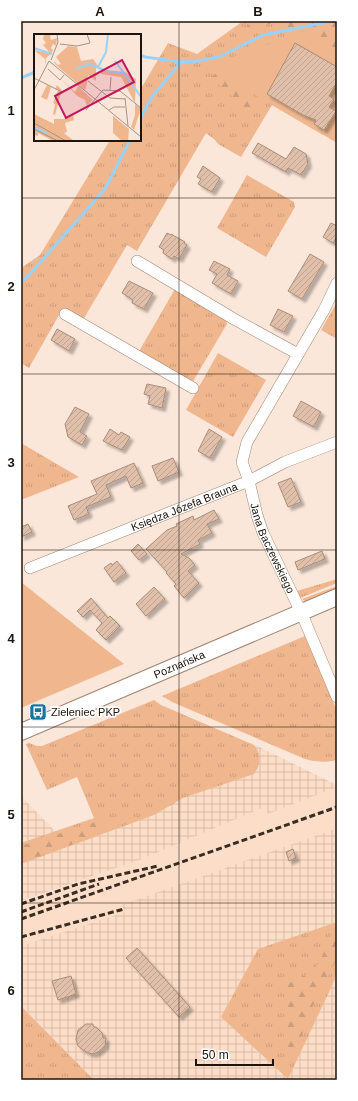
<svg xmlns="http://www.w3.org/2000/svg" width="358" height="1101" font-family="Arial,sans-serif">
<defs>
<pattern id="industrial-grid" width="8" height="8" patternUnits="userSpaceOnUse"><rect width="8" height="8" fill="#fcddc7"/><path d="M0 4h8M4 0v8" fill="none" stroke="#d8bdaa"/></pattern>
<pattern id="grass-tufts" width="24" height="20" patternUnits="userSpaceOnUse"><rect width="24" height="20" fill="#f0b78f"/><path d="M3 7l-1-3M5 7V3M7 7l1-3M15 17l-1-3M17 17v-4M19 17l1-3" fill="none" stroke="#cd9c7a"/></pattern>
<pattern id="forest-firs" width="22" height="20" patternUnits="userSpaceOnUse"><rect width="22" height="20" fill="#f0b78f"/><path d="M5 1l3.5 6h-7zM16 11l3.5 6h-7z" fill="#cd9c7a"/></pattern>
<pattern id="building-hatch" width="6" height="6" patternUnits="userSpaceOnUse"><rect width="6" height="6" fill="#e0c0aa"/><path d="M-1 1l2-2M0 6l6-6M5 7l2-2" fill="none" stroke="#c0a491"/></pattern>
<filter id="shadow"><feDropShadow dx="3.5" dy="3.5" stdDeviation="1" flood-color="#0004"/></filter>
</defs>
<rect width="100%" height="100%" fill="#fbe7da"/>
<polygon fill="#fcddc7" points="337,787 337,828 123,905 125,912 21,946 21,902 142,859 264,807 268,814"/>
<g fill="url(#industrial-grid)">
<polygon points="249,742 337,785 337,787 268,814 264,807 142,859 21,901 21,796 55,831 94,819"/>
<polygon points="337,828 337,1080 94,1080 21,1006 21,946 125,912 122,905"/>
</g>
<g fill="url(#grass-tufts)">
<polygon points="243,21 337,21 337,67 323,135 272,105 241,157 218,144 215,140 206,133 137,251 127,245 83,320 63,308 29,368 21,363 21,268 40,255 110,140 140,140 140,90 168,43 197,54"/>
<polygon points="247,175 294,202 295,207 266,257 217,228"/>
<polygon points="175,289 226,320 227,324 192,383 138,353"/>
<polygon points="337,302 337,339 321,330"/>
<polygon points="218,353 266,380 233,437 186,410"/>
<polygon points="21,443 79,477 21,500"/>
<polygon points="337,579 337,583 300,598 297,591"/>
<polygon points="337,586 337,591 306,602 302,599"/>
<path d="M 305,636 L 337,711 L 337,760 C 326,763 316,762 305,759 L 172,702 L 162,696 Z"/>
<path d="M 154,700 L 161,705 L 254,745 C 262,755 261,764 254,774 L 183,798 L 154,815 L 21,864 L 21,843 L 94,818 L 77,777 L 47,790 L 26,744 L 29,743 L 37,746 L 42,746 Z"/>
<polygon points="337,922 337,973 330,990 288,1079 221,1017 258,949"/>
<polygon points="21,1006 94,1080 21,1080"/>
</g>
<g fill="url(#forest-firs)">
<polygon points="253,21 278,21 243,33 243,30"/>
<polygon points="290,21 337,21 337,47 327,47 289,39 285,34 287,25"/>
<polygon points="224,69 253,86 253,108 245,110 239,105 227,91 209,78"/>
<polygon points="108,818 104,827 89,839 21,862 21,846"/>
<polygon points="337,931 337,958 312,1008 297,1048 292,1054 283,1044 285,1021 285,988 293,980 306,975 319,963 333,932"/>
</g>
<g fill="#f0b78f">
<polygon points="305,31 337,49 337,143 200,63 221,61"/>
<polygon points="21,582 124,664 21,708"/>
</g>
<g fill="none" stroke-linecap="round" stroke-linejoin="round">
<g stroke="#9ad2f7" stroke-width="3">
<polyline points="140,55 145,57 181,62"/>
<polyline points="21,78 35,72"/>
<polyline points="140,119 151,98 181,62 199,61 221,56 263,35 333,21"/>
<polyline points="21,282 29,275 105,189 130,140"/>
</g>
</g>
<g fill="url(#building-hatch)" stroke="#aa8d77" filter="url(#shadow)">
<polygon points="295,43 337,67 337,82 329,96 334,99 329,107 336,111 324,130 314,124 316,120 303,115 267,94"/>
<polygon points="258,143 286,159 294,147 306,154 308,164 301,175 288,168 286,172 252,153"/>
<polygon points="203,166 220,178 212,192 198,184 201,179 197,177"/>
<polygon points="331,223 337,226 337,237 333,243 323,237"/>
<polygon points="167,233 171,235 171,234 185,242 184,243 187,245 179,259 174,256 172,259 163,253 164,250 159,247"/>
<polygon points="310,254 324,262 302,299 288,291"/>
<polygon points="214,261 230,269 227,275 238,281 231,294 212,283 217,274 209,270"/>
<polygon points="129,281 153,293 144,309 132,303 133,300 122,293"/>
<polygon points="278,309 293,316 284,332 270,325"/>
<polygon points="57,329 75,339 69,351 51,340"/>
<polygon points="147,384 166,388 162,408 148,404 150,396 144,394"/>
<polygon points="301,401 321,412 314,427 293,416"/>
<polygon points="75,407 89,414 80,432 87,436 82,445 68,437 65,424"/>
<polygon points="110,429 119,435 121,432 130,437 122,450 103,441"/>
<polygon points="209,429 222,437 210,458 198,451"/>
<polygon points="173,458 179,472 158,481 152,466"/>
<polygon points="134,463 143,483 131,488 126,476 106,485 111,497 86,507 89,514 74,520 68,506 97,494 91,481"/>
<polygon points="291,478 301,502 288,507 278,483"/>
<polygon points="214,510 219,519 207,524 212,533 198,540 200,544 181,554 189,558 195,565 188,571 199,583 184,598 174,586 176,584 166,573 167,572 146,549 167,530 177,526 176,524 193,516 194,520"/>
<polygon points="28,524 32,532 21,537 21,527"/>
<polygon points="138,544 147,554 139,560 131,551"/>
<polygon points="322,551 325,559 298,570 295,562"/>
<polygon points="117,561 126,573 114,582 104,568 111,563 112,565"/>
<polygon points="154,587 165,599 146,616 136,604"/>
<polygon points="91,598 108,618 110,616 120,626 106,640 96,630 102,623 90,610 83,617 77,611"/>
<polygon points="293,849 296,858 289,861 286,852"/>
<polygon points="137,948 190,1007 179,1017 126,958"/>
<polygon points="71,976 76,994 58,1000 52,981"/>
<polygon points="86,1024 93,1024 93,1026 97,1028 102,1033 103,1038 106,1038 105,1046 98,1052 93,1054 89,1053 83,1050 78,1046 76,1039 78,1030"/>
</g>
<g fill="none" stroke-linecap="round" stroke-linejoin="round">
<defs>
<g id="street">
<polyline points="137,261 234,319 298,354"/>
<path id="s1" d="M 337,283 L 324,310 L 247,442 L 242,462 L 249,481 L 257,515 L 263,533 L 301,612 L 337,697"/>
<polyline points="65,314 193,388"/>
<path id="s2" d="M 30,568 L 249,481 L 285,462 L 337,442"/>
</g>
<g id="secondary">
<path id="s3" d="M 21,732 L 337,597"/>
</g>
</defs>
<use href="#street" stroke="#a38571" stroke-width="12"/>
<use href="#secondary" stroke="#a38571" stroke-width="18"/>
<use href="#street" stroke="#fff" stroke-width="11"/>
<use href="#secondary" stroke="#fff" stroke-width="16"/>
<g stroke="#382c23" stroke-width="3" stroke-dasharray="6 3" stroke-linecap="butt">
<polyline points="21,904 78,884 158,866"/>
<polyline points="21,912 99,884"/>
<polyline points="21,919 337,807"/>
<polyline points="21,937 124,909"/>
</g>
</g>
<path fill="none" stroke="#1f140c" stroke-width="1" stroke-opacity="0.55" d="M 179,21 L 179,1080M 21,198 L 337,198M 21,374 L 337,374M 21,550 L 337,550M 21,727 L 337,727M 21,903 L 337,903"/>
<defs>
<symbol id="bus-square" viewBox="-11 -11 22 22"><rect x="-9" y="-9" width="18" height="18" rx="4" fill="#1773a2" stroke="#fff"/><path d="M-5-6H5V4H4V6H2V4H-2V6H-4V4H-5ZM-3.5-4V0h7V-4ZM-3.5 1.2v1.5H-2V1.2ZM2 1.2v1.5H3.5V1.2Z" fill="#fff"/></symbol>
</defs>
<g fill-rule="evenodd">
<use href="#bus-square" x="28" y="702" width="20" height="20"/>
</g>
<g text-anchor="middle" stroke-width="3.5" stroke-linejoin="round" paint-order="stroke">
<g font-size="11" fill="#1f140c" stroke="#fff">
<text dy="4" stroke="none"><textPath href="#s2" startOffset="166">Księdza Józefa Brauna</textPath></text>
<text dy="4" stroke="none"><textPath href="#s1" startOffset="295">Jana Baczewskiego</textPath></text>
<text dy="4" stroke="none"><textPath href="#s3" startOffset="172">Poznańska</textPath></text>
</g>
<g font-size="11" fill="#1f140c" stroke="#fff" text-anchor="start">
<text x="51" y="716">Zieleniec PKP</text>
</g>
</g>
<g transform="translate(34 34)">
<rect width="107" height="107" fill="#fbe7da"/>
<path d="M 10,0 L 19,0 L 16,2 L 17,6 L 23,4 L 22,12 L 19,10 L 17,14 L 19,16 L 17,20 L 12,24 L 11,32 L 11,25 L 0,16 L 17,20 L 9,11 L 12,9 L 9,5 ZM 34,12 L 43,13 L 47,27 L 59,25 L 64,32 L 74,37 L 91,38 L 102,45 L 101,69 L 87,43 L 67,40 L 67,34 L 62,33 L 62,47 L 54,41 L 51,56 L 21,30 L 20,27 L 24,31 L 27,30 L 22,23 ZM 27,45 L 41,58 L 44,52 L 59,66 L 53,72 L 51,66 L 43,62 ZM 13,51 L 17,53 L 13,66 L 7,63 ZM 23,51 L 28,56 L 21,81 L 19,80 L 21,70 L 19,69 L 24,56 L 21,55 ZM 101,70 L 107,74 L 100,96 L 97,93 L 101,81 ZM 39,79 L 40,86 L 31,89 L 33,98 L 30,99 L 40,107 L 19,107 L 4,99 L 4,102 L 0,101 L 0,80 L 20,90 L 20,85 L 30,85 ZM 79,82 L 95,95 L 94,107 L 88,107 L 79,99 Z" fill="#f0b78f"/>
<path d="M 45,35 L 55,37 L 52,55 L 42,48 Z" fill="#f0b78f"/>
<path fill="none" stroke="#9ad2f7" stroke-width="2" d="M 0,14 L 18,20M 81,27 L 90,39M 64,33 L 72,18 L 74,0M 42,35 L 51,32 L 53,29 L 72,37 L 90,39 L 107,63M 0,94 L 13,99"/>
<path fill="none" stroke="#a39388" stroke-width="1" d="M 26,10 L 43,12 L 56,9 L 53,0M 17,26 L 24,8 L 23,0M 15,27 L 107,103M 14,35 L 26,46 L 30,41M 0,44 L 28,58M 54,47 L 76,64 L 91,65M 0,56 L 15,27M 76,56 L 77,43M 91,64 L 94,92M 52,76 L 69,56 L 86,57 L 107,74M 75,76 L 80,73 L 91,73M 0,89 L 32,107M 0,95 L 24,107"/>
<path fill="#c2185b" fill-opacity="0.15" stroke="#c2185b" stroke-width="2" d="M 88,26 L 100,48 L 32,84 L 21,62 Z"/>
<rect width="107" height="107" fill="none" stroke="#1f140c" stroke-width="2"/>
</g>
<rect width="358" height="1101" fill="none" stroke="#ffffff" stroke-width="44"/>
<path d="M196 1059v6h77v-6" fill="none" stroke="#1f140c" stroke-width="2"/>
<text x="202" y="1059" font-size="12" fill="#1f140c" stroke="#ffffff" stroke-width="3" paint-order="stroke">50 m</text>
<rect x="22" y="22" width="314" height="1057" fill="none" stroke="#1f140c" stroke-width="1.5"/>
<g font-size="13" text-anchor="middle" font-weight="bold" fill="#1f140c">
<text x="100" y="16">A</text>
<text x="258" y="16">B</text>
<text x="11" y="115">1</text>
<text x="11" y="291">2</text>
<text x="11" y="467">3</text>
<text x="11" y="643">4</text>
<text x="11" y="819">5</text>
<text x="11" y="995">6</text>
</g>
</svg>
